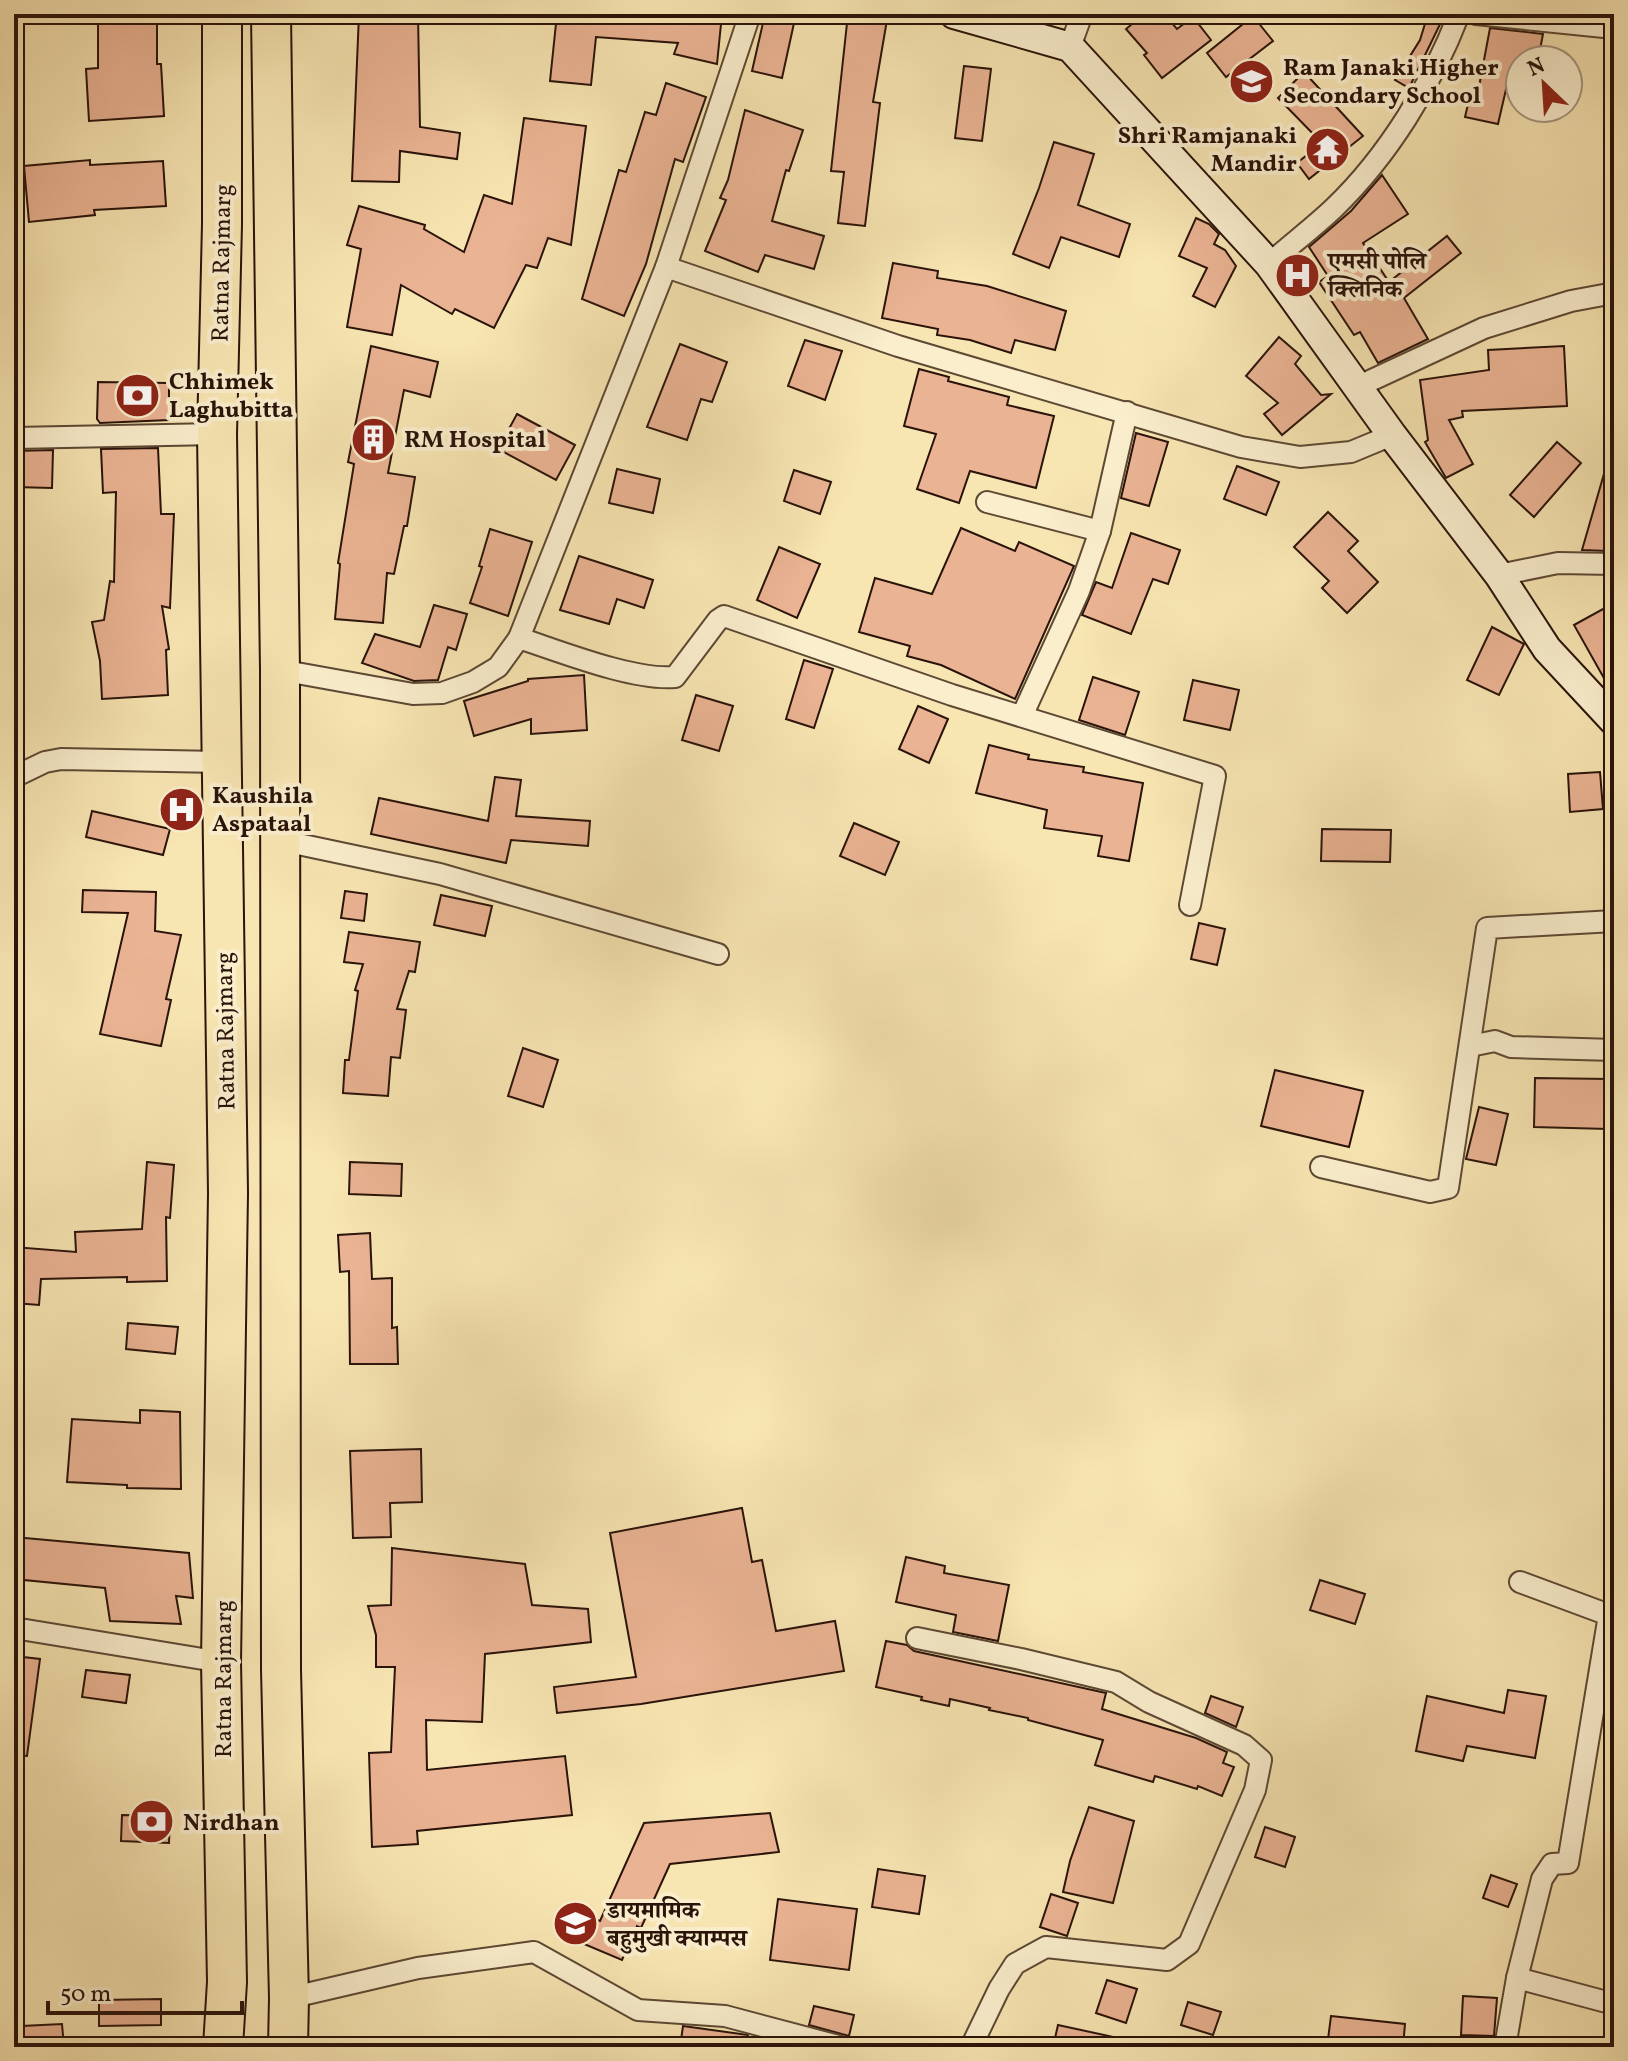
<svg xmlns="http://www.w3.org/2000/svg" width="1628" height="2061" font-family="Vollkorn,'Noto Serif Devanagari',serif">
<rect width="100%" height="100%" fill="#f7e5b2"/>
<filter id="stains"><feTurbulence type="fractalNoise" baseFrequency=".0025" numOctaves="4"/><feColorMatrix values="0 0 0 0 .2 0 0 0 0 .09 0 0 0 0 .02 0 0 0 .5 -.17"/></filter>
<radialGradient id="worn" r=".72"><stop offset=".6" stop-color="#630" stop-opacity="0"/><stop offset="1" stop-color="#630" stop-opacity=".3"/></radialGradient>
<g fill="#eab393" stroke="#2a130a" stroke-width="2">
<polygon points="98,14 157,14 157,64 161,64 164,116 89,121 86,69 98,68"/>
<polygon points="359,14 418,14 420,127 460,133 457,159 400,151 399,182 352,181"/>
<polygon points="557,14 722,14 717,64 674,54 678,43 596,37 591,85 550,81"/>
<polygon points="765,14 796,14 782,78 752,71"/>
<polygon points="848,14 888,14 873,102 880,103 865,226 838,223 844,172 831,171"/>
<polygon points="1144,14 1164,14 1177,29 1193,17 1211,40 1162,78 1144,55 1147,53 1126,29"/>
<polygon points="1428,14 1445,14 1409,88 1395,80 1420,40"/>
<polygon points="1253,16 1273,41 1226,77 1207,53"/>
<polygon points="1490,28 1543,34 1538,60 1520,60 1520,74 1510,72 1498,124 1465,117 1471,91 1478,92"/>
<polygon points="964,66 991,69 982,141 955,138"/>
<polygon points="1304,72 1363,136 1309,179 1297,163 1322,143 1278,98"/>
<polygon points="666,83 706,97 683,162 675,159 646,264 624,316 582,299 619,170 626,172 645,112 656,115"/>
<polygon points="745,110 803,130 789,171 786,170 772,221 824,236 814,269 765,255 758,272 705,251 726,200 720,198 728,180"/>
<polygon points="524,118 586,126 571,245 548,238 537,268 526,265 494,328 455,309 452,314 401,285 392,335 347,327 361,249 347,245 359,206 425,225 424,229 464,252 484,195 512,204"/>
<polygon points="1054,142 1094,154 1078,205 1130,224 1119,257 1061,237 1049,268 1013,254 1039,188"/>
<polygon points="90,160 90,165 163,161 166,206 94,210 95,215 29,222 24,166"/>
<polygon points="1382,175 1408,214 1363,243 1389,282 1447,236 1461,253 1404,298 1428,339 1378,363 1360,332 1354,335 1319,282 1328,276 1309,247 1351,211"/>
<polygon points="1196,218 1209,224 1219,234 1214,244 1225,250 1236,266 1215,307 1193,296 1207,268 1179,256"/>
<polygon points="893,263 938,271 937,278 987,286 1066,311 1055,350 1015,340 1011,353 970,340 937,335 938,329 882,318"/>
<polygon points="1279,337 1301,356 1295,364 1321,395 1331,394 1282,435 1264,414 1278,403 1246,376"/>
<polygon points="805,340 842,351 825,400 788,386"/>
<polygon points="680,344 727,362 712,402 701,399 687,440 647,427"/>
<polygon points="371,346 438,362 430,397 404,390 388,473 415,477 407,526 404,526 394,574 387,573 383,623 335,619 340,564 338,563 354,464 348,462"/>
<polygon points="1564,346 1567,406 1462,411 1463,417 1449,420 1473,464 1446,478 1425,442 1428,440 1420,380 1489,370 1488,350"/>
<polygon points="919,369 949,377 948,381 1009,397 1007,405 1054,416 1036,488 970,471 959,503 917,489 936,434 904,426"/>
<polygon points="98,382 169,383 169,420 100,423 97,419"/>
<polygon points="517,414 575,445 556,480 498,449"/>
<polygon points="1136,433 1168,442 1149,506 1121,498"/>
<polygon points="1557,442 1581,463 1534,517 1510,495"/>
<polygon points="158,448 161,514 174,514 170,608 162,606 169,649 166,650 168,695 102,699 100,661 92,622 104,620 110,581 114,582 116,492 103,493 101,449"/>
<polygon points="53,450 52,488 14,487 14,451"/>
<polygon points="1608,460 1614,461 1614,529 1608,551 1582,550"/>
<polygon points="1237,466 1279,482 1266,515 1224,499"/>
<polygon points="617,469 660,479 653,513 609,503"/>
<polygon points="794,470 831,482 820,514 784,501"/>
<polygon points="1328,512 1358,541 1348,551 1378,582 1347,613 1322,588 1329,581 1294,547"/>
<polygon points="961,528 1015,551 1019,542 1074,566 1015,699 941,665 907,656 910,646 859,632 875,578 932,594"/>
<polygon points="490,529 532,542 508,616 470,603 482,567 479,566"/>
<polygon points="1131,533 1180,550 1168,584 1153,579 1131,634 1082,615 1096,582 1112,588"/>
<polygon points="779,547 820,564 797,618 757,600"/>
<polygon points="579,556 653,580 644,608 617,599 609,624 560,610"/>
<polygon points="1614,603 1614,696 1574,625"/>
<polygon points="434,605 467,614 456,650 448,647 438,680 414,681 362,663 375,634 420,647"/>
<polygon points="1492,627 1524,644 1499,695 1467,680"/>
<polygon points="804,660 833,669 814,728 786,719"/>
<polygon points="584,675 587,730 531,734 531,719 474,736 464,701 528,681 528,679"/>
<polygon points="1093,677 1139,692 1125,735 1079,720"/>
<polygon points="1193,680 1239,690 1230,730 1184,720"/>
<polygon points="696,695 733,706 719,751 682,740"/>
<polygon points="918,706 948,719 929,763 899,749"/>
<polygon points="989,745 1029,755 1028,759 1084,767 1083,772 1143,783 1129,861 1098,856 1102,836 1044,828 1047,810 976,793"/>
<polygon points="1600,772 1603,809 1570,812 1568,774"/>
<polygon points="495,777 521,780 516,816 590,821 588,846 511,840 506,863 371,834 379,798 488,821"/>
<polygon points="92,811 170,829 163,855 86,837"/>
<polygon points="854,823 899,842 885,875 840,856"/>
<polygon points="1322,829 1391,830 1390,862 1321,861"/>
<polygon points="83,890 156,892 155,931 181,935 166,999 171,1000 161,1046 100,1034 128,913 82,912"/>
<polygon points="345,891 367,894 364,921 341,918"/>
<polygon points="441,895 492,906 485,936 434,925"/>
<polygon points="1199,923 1225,929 1217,965 1191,959"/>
<polygon points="349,932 420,942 415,972 409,971 397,1009 406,1010 400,1058 391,1057 388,1096 343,1093 345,1060 349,1060 358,991 355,990 363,964 344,962"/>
<polygon points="523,1048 558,1060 543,1107 508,1096"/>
<polygon points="1275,1070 1363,1091 1349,1147 1261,1126"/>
<polygon points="1535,1078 1609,1079 1608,1129 1534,1127"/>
<polygon points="1479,1107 1508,1114 1496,1165 1466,1159"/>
<polygon points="147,1162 174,1165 170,1218 166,1217 167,1281 127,1282 127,1277 41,1279 39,1305 14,1303 14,1247 76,1252 75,1232 142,1229"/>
<polygon points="350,1162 402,1164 401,1196 349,1194"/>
<polygon points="370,1233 372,1279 392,1278 392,1328 397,1327 398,1364 350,1364 349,1271 340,1272 338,1235"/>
<polygon points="128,1323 178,1327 175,1354 126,1349"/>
<polygon points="140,1410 180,1412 181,1489 127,1488 127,1485 67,1482 72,1419 140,1423"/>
<polygon points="421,1449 422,1502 390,1503 391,1537 353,1538 350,1451"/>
<polygon points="742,1508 752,1562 762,1560 776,1631 835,1621 844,1671 641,1704 557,1713 554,1687 636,1677 610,1533"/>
<polygon points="14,1537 189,1553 193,1598 176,1596 181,1624 110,1621 105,1588 14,1579"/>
<polygon points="392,1548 525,1564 532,1605 588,1609 591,1642 485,1654 482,1722 426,1720 427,1770 565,1756 572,1815 417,1831 418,1844 372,1847 369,1753 391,1752 395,1667 376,1667 376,1635 368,1606 391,1605"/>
<polygon points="906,1557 945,1566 944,1573 1009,1585 998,1641 953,1632 956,1615 896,1602"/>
<polygon points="1320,1580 1365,1594 1355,1624 1310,1610"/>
<polygon points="886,1641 907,1645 914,1651 1106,1693 1102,1709 1196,1738 1227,1752 1223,1763 1234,1767 1222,1796 1198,1786 1197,1789 1155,1776 1153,1782 1095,1765 1103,1740 1028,1720 1028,1718 989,1710 990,1708 950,1699 949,1706 921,1700 922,1697 876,1687"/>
<polygon points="14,1656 40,1659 27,1756 14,1755"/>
<polygon points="86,1670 130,1675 126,1703 82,1697"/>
<polygon points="1508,1690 1546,1696 1535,1758 1467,1746 1463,1761 1416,1751 1427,1696 1504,1713"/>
<polygon points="1211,1696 1243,1707 1236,1727 1205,1713"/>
<polygon points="1089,1807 1134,1821 1113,1903 1063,1892 1070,1861"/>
<polygon points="770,1813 779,1852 670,1864 641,1928 637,1926 622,1960 584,1944 595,1919 600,1921 644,1823"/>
<polygon points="122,1815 170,1816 169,1843 121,1841"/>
<polygon points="1265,1827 1295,1837 1285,1867 1255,1857"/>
<polygon points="878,1869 925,1876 919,1914 872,1907"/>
<polygon points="1491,1875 1517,1884 1508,1907 1483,1898"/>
<polygon points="1051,1894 1078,1903 1067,1936 1040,1927"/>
<polygon points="778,1899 857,1909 849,1970 770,1960"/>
<polygon points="1107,1980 1137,1989 1126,2023 1096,2013"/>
<polygon points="1463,1996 1497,1998 1494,2036 1461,2035"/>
<polygon points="161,1999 161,2025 99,2026 99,2000"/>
<polygon points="1188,2002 1221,2012 1213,2035 1181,2025"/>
<polygon points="814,2006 854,2015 849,2036 809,2025"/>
<polygon points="1331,2016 1405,2024 1403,2047 1327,2047"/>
<polygon points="62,2024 64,2047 24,2047 22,2026"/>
<polygon points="1058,2025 1118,2038 1117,2047 1053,2047"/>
<polygon points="683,2026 748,2035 747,2047 680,2047"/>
</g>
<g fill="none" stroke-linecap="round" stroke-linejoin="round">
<defs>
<g id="street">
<path d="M 750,14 L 666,267 L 519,638 C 559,651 634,681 675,677 L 718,620 L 724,616 L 952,695 L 1215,776 L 1190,905"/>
<polyline points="1476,14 1614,28"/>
<polyline points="1070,47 1082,14"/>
<path d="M 1269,264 C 1290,245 1313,228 1334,208 C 1388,156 1432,84 1459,14"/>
<polyline points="666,267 898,346 1241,447 1300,457 1351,452 1392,435"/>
<polyline points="1359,386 1484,328 1571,301 1614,293"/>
<polyline points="14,438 217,434"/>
<polyline points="987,502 1100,531"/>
<polyline points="1499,575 1558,563 1614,564"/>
<polyline points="280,670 413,694 442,693 473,682 498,667 519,638"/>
<polyline points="1022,716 1079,591 1100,531 1127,412"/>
<polyline points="14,777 45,762 61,759 220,762"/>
<polyline points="279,840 440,874 718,954"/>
<polyline points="1470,1046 1495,1041 1511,1047 1614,1050"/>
<polyline points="1321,1167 1430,1192 1448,1188 1487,928 1614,921"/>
<polyline points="14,1628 221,1662"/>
<polyline points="917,1638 1021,1659 1116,1682 1149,1702 1244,1745 1261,1760 1255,1790 1189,1944 1167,1960 1046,1947 1015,1964 999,1989 971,2047"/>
<polyline points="1517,1978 1542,1879 1552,1864 1568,1863 1609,1615 1520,1582"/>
<polyline points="289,1998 418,1968 534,1952 638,2010 725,2016 842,2047"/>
<polyline points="1505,2047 1517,1978 1614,2004"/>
</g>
<polyline id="secondary" points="954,14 1070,47 1269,264 1392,435 1499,575 1547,649 1614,721"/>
<g id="highway">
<polyline points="222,14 222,224 217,434 228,1193 221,1662 227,1982 223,2047"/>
<polyline points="271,14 280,670 281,1670 289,1998 288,2047"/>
</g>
</defs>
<use href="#street" stroke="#5d4834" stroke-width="24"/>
<use href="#secondary" stroke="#2a130a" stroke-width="32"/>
<use href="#highway" stroke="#2a130a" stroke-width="42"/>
<use href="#street" stroke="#faeecd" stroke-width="20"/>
<use href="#secondary" stroke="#faeecd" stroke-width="28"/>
<use href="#highway" stroke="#f7e5b2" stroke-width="38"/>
</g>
<defs>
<symbol id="school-disc" viewBox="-11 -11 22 22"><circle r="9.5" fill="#8f2418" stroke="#faeecd"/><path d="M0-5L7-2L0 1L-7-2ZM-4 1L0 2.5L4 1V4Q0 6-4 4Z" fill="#fff"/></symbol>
<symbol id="temple-disc" viewBox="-11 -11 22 22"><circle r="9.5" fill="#8f2418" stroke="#faeecd"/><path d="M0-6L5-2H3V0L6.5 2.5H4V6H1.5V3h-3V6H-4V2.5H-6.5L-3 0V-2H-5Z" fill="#fff"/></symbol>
<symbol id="hospital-disc" viewBox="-11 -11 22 22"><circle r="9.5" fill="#8f2418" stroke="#faeecd"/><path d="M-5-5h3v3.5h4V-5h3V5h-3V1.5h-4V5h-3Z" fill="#fff"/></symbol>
<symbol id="bank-disc" viewBox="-11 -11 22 22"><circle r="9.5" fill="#8f2418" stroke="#faeecd"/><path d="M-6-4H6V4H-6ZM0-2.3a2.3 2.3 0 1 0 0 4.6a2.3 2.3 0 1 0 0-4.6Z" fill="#fff"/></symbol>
<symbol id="building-disc" viewBox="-11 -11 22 22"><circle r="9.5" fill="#8f2418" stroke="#faeecd"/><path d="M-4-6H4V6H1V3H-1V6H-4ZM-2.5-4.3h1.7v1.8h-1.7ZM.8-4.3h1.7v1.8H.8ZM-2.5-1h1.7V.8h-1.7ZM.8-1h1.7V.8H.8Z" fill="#fff"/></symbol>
</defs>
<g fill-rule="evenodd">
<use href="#school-disc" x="1226" y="56" width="51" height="51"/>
<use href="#temple-disc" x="1302" y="124" width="51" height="51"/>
<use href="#hospital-disc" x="1272" y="250" width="51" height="51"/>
<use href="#bank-disc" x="112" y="370" width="51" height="51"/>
<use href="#building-disc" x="348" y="414" width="51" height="51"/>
<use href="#hospital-disc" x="156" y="784" width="51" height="51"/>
<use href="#bank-disc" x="126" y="1796" width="51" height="51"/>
<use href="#school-disc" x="550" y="1898" width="51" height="51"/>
</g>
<g text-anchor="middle" stroke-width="8" stroke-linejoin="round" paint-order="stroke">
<g font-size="24" font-weight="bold" fill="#2a130a" stroke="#faeecd" text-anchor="start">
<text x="1283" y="75">Ram Janaki Higher<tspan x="1283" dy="28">Secondary School</tspan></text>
<text x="1297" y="143" text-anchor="end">Shri Ramjanaki<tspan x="1297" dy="28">Mandir</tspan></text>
<text x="1328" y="269">एमसी पोलि<tspan x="1328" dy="28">क्लिनिक</tspan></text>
<text x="169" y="389">Chhimek<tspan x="169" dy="28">Laghubitta</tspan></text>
<text x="404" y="447">RM Hospital</text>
<text x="212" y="803">Kaushila<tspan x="212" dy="28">Aspataal</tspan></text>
<text x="183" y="1830">Nirdhan</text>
<text x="607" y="1918">डायमामिक<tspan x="607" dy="28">बहुमुखी क्याम्पस</tspan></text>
</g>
<g font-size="24" fill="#2a130a" stroke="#faeecd">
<text transform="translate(221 263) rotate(-89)" y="8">Ratna Rajmarg</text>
<text transform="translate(225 1031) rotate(-91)" y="8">Ratna Rajmarg</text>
<text transform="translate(223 1679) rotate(-90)" y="8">Ratna Rajmarg</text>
</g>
</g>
<rect width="1628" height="2061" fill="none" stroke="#f7e5b2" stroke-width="48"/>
<rect x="16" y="16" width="1596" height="2029" fill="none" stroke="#2a130a" stroke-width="4"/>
<rect x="24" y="24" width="1580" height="2013" fill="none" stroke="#2a130a" stroke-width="2"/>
<g transform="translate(1544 84) rotate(335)"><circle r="38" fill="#faeecd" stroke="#a7967f" stroke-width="2"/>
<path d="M0-6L14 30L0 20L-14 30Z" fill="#8f2418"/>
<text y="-12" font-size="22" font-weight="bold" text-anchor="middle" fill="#2a130a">N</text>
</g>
<path d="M48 2001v12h194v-12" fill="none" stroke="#2a130a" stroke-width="4"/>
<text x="60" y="2001" font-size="24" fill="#2a130a" stroke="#faeecd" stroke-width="6" paint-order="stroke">50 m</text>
<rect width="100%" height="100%" filter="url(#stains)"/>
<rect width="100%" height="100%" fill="url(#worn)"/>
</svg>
